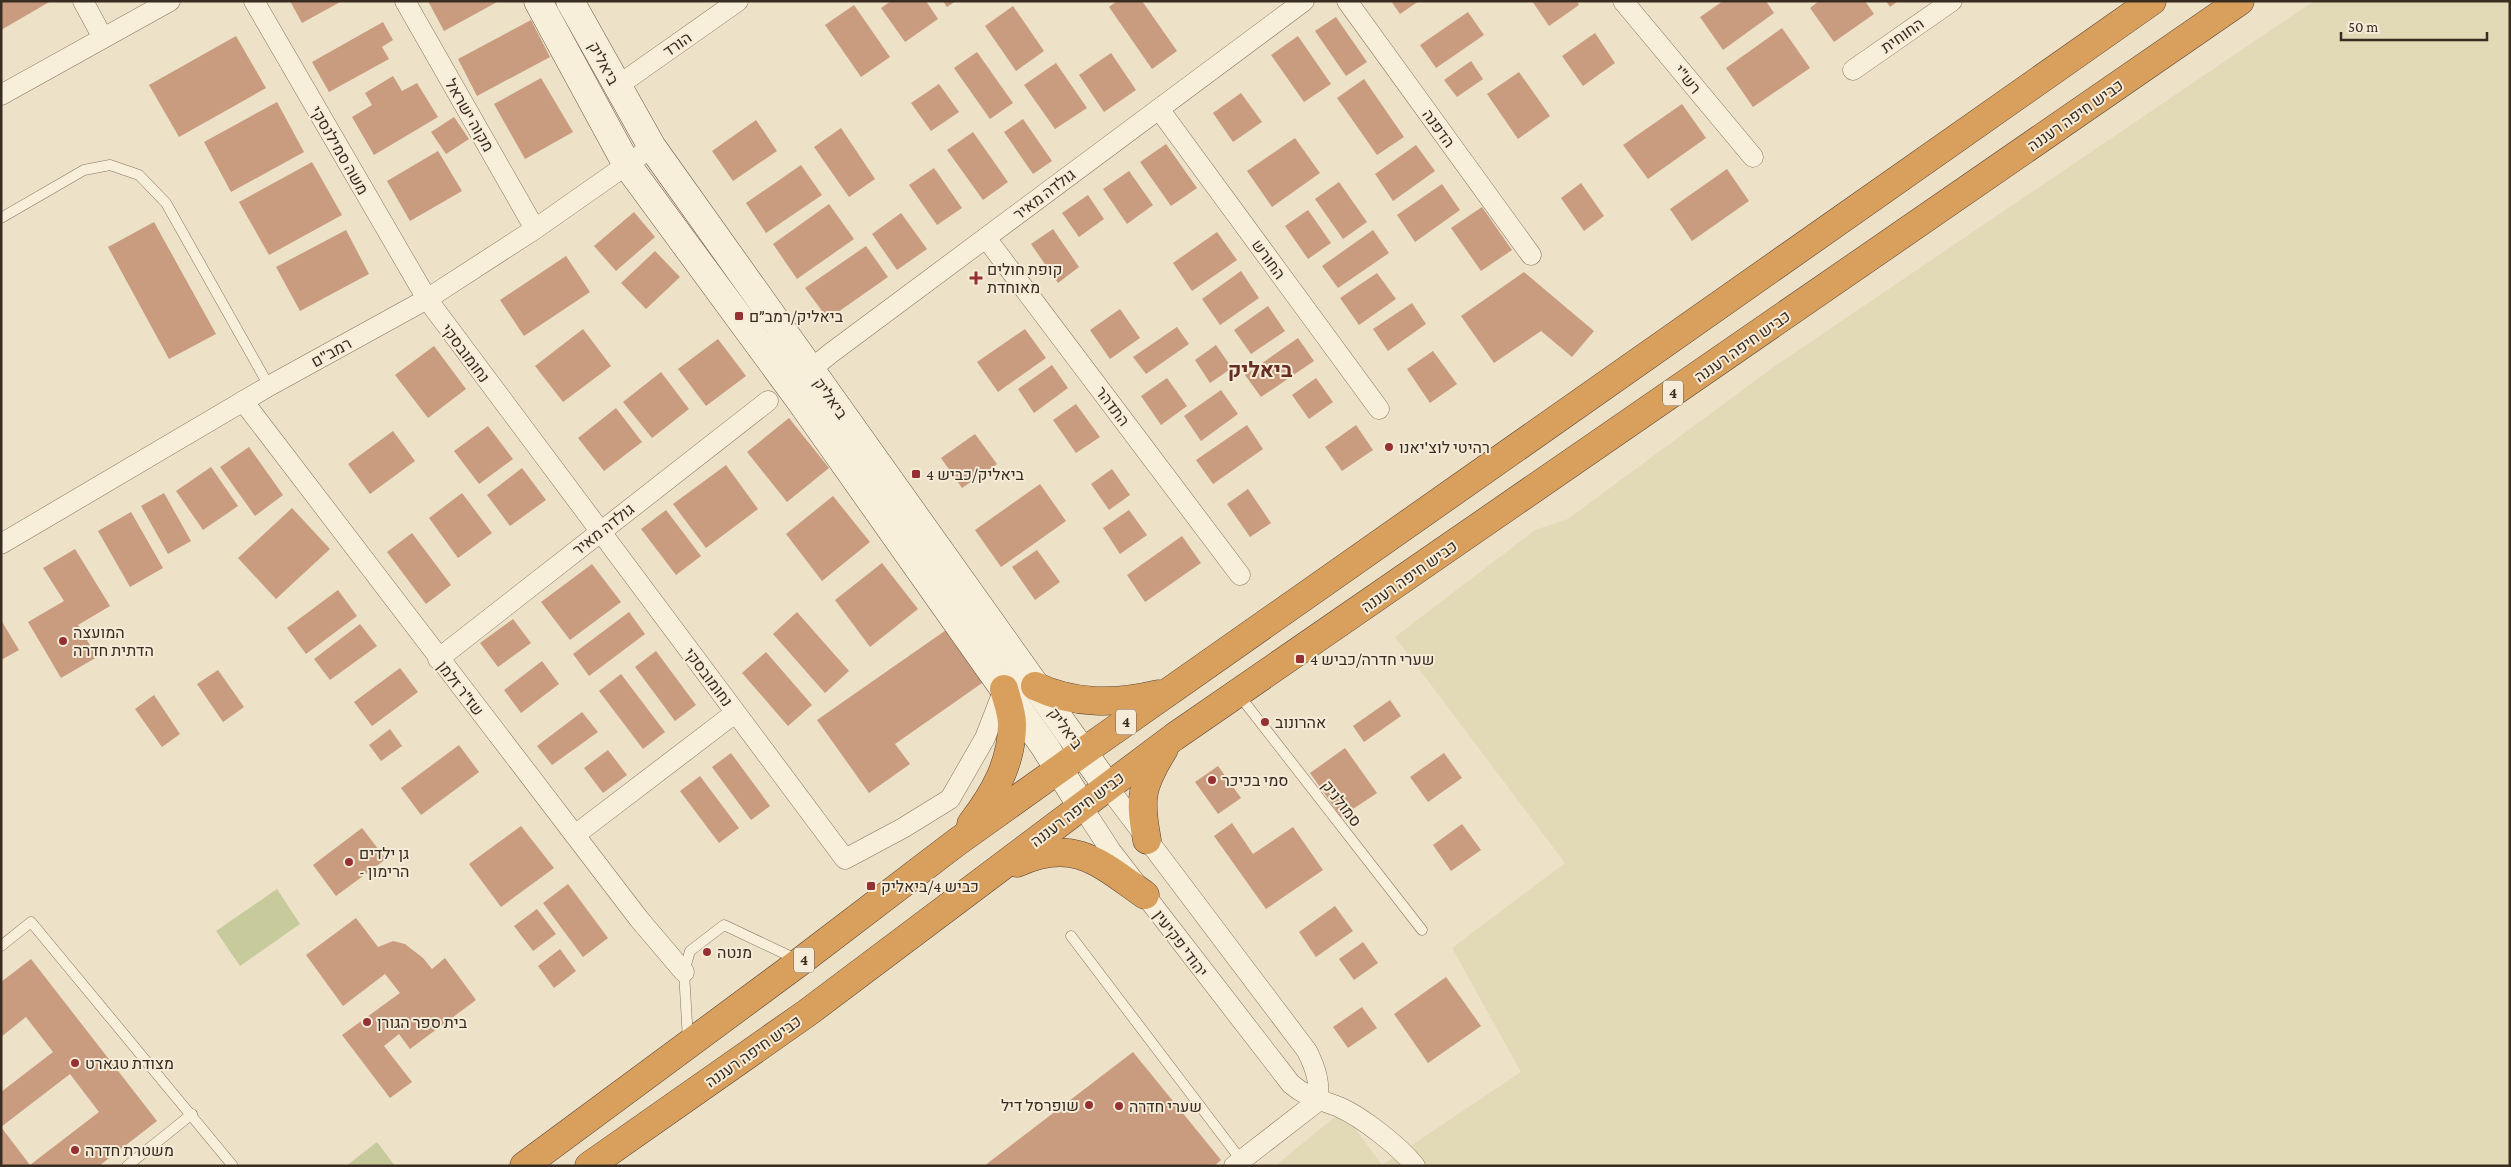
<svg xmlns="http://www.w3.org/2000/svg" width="2511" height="1167" font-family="'Crimson Pro',Heebo,serif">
<rect width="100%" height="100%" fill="#ede1c8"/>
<polygon fill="#e2dab6" points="2314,1 2510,1 2510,1166 1275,1166 1342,1111 1382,1165 1521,1072 1452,948 1565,863 1395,637 1535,530 1568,519 1775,366"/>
<g fill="#c7cb9c">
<polygon points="277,889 300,924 240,966 216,931"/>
<polygon points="377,1142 395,1166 346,1166"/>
</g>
<g fill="#c99c7f">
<polygon points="1,1 51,1 1,30"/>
<polygon points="290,1 342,1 302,23"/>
<polygon points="428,1 499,1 444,31"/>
<polygon points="891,1 926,1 938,19 905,42 881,8"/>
<polygon points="943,1 956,1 947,7"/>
<polygon points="1117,1 1142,1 1177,51 1152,69 1109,7"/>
<polygon points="1391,1 1419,1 1400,14"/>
<polygon points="1532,1 1577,1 1579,5 1549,26"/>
<polygon points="1723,1 1766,1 1774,13 1723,50 1700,17"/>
<polygon points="1819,1 1865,1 1874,14 1834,42 1810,8"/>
<polygon points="1886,1 1898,1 1890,7"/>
<polygon points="854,5 890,57 861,77 825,25"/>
<polygon points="1013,6 1044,51 1016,71 985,26"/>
<polygon points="1468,12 1484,35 1436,68 1420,45"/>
<polygon points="1336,17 1367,62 1346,76 1315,31"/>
<polygon points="531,20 550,57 477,96 458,59"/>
<polygon points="383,22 393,40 382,47 389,59 329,92 312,62"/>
<polygon points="1782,28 1810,68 1753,107 1726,68"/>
<polygon points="1595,33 1615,63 1583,86 1562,56"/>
<polygon points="236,36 266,88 179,137 149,85"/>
<polygon points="1298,36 1331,84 1304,102 1271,55"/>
<polygon points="977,52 1013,103 990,119 954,68"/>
<polygon points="1111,53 1136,90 1104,112 1079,75"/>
<polygon points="1471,61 1483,79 1457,97 1444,80"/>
<polygon points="1056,63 1087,108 1055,129 1024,85"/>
<polygon points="1519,72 1550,116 1518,139 1487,94"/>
<polygon points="393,76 402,91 417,83 438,117 374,155 352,117 372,105 365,93"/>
<polygon points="541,78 573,132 525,159 494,104"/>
<polygon points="1364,79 1404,137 1377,155 1337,98"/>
<polygon points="939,84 959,112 931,131 911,103"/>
<polygon points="1241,93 1262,122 1233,142 1213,113"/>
<polygon points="277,102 304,152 231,192 204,142"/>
<polygon points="1682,104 1706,138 1648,179 1623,145"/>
<polygon points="454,117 469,139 446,154 431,132"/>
<polygon points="1023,119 1052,161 1033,174 1004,132"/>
<polygon points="756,120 777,151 733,181 712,151"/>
<polygon points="841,128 875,179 849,197 814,147"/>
<polygon points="973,132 1008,182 983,200 947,150"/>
<polygon points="1295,138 1320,173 1272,207 1247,171"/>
<polygon points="1166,144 1197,188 1171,206 1140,162"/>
<polygon points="1416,145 1435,171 1393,201 1375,174"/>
<polygon points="438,151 462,191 410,221 387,181"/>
<polygon points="312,162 342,215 269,255 239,202"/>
<polygon points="801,165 822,195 766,233 746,203"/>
<polygon points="934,168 962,208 937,225 909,185"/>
<polygon points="1727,169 1749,201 1692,241 1670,209"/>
<polygon points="1129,171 1153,205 1127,224 1103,189"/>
<polygon points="1339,182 1367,222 1343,239 1315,199"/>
<polygon points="1581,183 1604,216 1584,231 1561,198"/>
<polygon points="1442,184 1460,210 1415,242 1397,215"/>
<polygon points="1088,195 1104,219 1079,237 1062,213"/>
<polygon points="829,204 854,239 797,279 773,244"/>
<polygon points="1482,207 1512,250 1481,271 1451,228"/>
<polygon points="1308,210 1331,243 1308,259 1285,226"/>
<polygon points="634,212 655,237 616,271 594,246"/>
<polygon points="901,213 927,249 897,270 872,234"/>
<polygon points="154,222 216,334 169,359 108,247"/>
<polygon points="1053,229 1079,267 1058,283 1031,244"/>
<polygon points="346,230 369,274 300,311 276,267"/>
<polygon points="1373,230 1389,253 1338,288 1322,266"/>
<polygon points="1217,232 1237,260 1192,291 1173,263"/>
<polygon points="866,246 888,277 828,319 805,288"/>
<polygon points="655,251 680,277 646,309 621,283"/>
<polygon points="566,256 590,292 524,336 500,300"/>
<polygon points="1241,271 1259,298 1220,325 1202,299"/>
<polygon points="1524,272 1594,331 1572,357 1541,331 1494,363 1461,316"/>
<polygon points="1377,273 1396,299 1359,325 1340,298"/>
<polygon points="1412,303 1426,324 1388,351 1373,329"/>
<polygon points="1268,306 1285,331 1251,354 1234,330"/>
<polygon points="1120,309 1140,338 1110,359 1090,330"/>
<polygon points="1177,327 1189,344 1146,374 1133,357"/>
<polygon points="583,329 611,366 563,402 535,366"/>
<polygon points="1025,329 1046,358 998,392 977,362"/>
<polygon points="1298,338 1314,361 1261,397 1245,375"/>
<polygon points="718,339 746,376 706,406 678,369"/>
<polygon points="1216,345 1232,368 1210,383 1195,360"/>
<polygon points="434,346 466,389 428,418 395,375"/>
<polygon points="1433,351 1457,384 1430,403 1407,369"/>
<polygon points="1052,365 1068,388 1034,413 1018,389"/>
<polygon points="661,372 689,409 652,438 623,402"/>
<polygon points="1167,378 1187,406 1161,425 1141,396"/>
<polygon points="1316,378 1333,402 1309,419 1292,395"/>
<polygon points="1221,390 1238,414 1201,441 1184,416"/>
<polygon points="1076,404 1100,437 1076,453 1053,420"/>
<polygon points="616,408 642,442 604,471 578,438"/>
<polygon points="789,418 829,468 787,502 747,452"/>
<polygon points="1247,425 1263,449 1213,484 1196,460"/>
<polygon points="1356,425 1373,450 1342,471 1325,447"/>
<polygon points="488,426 513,459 479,484 454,451"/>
<polygon points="393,431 415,461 370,494 348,464"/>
<polygon points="975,434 997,464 962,488 941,458"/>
<polygon points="249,447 283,495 255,516 220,467"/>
<polygon points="726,465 758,509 706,548 673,504"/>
<polygon points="211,467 238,506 203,530 176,491"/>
<polygon points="522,468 546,500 510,526 487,495"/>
<polygon points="1112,469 1130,495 1109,510 1091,484"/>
<polygon points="1040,484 1066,521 1001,567 975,530"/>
<polygon points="1248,489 1271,523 1250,537 1227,504"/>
<polygon points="164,493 191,541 168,554 141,506"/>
<polygon points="462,493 492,533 458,558 429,518"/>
<polygon points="833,496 870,542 822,581 786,534"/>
<polygon points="292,508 330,549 276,599 238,558"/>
<polygon points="666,510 701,556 676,575 641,529"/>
<polygon points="1129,510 1147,535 1120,554 1103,528"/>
<polygon points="131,512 163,568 130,587 98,531"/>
<polygon points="412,533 451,585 426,604 387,552"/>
<polygon points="1182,536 1201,563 1145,602 1127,575"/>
<polygon points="75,549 110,606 78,625 97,657 61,678 28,622 64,601 43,568"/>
<polygon points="1037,550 1060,582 1035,600 1012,567"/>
<polygon points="882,563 918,609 870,647 835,600"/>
<polygon points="592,564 621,602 570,640 541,602"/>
<polygon points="338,590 357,616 306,654 287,628"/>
<polygon points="629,612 645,634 589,676 573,654"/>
<polygon points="797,612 849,671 825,693 773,634"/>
<polygon points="513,619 531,643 498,667 480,643"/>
<polygon points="1,620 19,650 1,660"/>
<polygon points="360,624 377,646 330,680 314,659"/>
<polygon points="949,628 985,681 895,744 910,764 869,793 817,720"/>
<polygon points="656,651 696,705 675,721 635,667"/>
<polygon points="766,652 812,705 788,726 742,673"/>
<polygon points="542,661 559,684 521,713 504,690"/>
<polygon points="400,668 418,692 372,726 354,702"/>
<polygon points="218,670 244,707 223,722 197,684"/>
<polygon points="621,674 665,732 643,749 599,691"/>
<polygon points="154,695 180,734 162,747 135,709"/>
<polygon points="1390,700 1401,716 1364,742 1353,726"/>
<polygon points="582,712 598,732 552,765 537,746"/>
<polygon points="390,729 402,746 381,761 369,745"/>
<polygon points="459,745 479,772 421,815 401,788"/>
<polygon points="1345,748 1377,793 1341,817 1310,773"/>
<polygon points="608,750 627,775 603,793 584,768"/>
<polygon points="731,753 770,806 751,820 712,767"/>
<polygon points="1444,753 1462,778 1428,802 1410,777"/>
<polygon points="1218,766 1241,798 1218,814 1195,782"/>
<polygon points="700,776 739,828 719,843 680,791"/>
<polygon points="1232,823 1253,854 1293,827 1323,870 1266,909 1214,836"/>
<polygon points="1462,824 1481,850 1451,871 1433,845"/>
<polygon points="521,826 554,868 501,907 469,864"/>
<polygon points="362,828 386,859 336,896 313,865"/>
<polygon points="568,884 608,938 583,957 543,903"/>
<polygon points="1335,906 1353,931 1316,957 1299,932"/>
<polygon points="537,909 556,934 533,951 514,926"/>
<polygon points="356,918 378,947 393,941 405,944 423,958 432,969 445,958 476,1000 410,1049 399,1034 384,1046 412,1082 390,1098 342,1035 400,993 385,974 343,1006 306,955"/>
<polygon points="1363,942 1378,963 1354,980 1339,959"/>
<polygon points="560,949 576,971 554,988 538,966"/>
<polygon points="31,959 157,1121 99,1166 1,1166 1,1127 30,1165 99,1112 70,1074 1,1127 1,1092 53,1052 26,1017 1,1037 1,982"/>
<polygon points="1446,977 1481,1026 1428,1063 1394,1014"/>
<polygon points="1362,1007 1377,1028 1348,1048 1333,1027"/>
<polygon points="1133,1052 1221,1160 1214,1166 984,1166"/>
</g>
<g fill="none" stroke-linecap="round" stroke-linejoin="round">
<defs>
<g id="lane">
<polyline points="1,218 84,170 110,165 139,175 166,203 269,386"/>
<polyline points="1239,695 1422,930"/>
<polyline points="1071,936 1241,1160"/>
<polyline points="1,946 31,922 233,1166"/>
<polyline points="688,1040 684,972 690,951 724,925 798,960"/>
<polyline points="127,1166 192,1114"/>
</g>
<g id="street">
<polyline points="83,1 103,38"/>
<polyline points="254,1 427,299 845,859 903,828 950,799 985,738 1004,689"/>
<polyline points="405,1 535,229"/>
<polyline points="1347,1 1531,255"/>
<polyline points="1623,1 1753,157"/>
<polyline points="1853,70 1952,1"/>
<polyline points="616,87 738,1"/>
<polyline points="1,95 170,1"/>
<polyline points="1159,109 1379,409"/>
<polyline points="986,238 1240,575"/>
<polyline points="804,380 810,370 831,353 1304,1"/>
<polyline points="243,401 639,919 684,972"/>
<polyline points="1,544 269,386 427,299 535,229 652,147"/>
<polyline points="438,659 768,401"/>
<path d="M 1107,786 L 1307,1051 C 1316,1069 1320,1082 1318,1101"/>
<path d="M 1081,805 L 1111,851 L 1291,1084 C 1306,1097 1321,1100 1339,1107 C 1362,1117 1399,1146 1415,1166"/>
<polyline points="575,835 735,713"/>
<polyline points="1234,1166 1318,1101"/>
</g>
<g id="secondary">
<polyline points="538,1 627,165 799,399 1045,747 1081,805"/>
<polyline points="570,1 652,147 1107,786"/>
</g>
<g id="highway">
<path d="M 1035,686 C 1075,705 1116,704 1158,694"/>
<path d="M 971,824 C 994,794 1012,763 1012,724 C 1012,713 1007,700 1004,689"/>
<path d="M 1147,840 C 1139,798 1141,786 1164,749"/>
<path d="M 1017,863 C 1074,837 1100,863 1145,895"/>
<polyline points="524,1166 801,961 957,842 1083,752 2152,1"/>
<polyline points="589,1166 807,1013 1174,737 2240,1"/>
</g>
</defs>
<use href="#lane" stroke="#88735e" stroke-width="11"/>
<use href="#street" stroke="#88735e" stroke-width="21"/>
<use href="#secondary" stroke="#6a5541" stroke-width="29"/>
<use href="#highway" stroke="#574231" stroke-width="29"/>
<use href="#lane" stroke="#f8efdb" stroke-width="10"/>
<use href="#street" stroke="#f8efdb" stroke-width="20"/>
<use href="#secondary" stroke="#f8efdb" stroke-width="28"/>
<use href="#highway" stroke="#d89f5d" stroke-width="28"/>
</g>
<g fill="#953033" stroke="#f5ebd7" stroke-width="2">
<path d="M973.5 270.5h5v5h5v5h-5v5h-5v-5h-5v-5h5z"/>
<rect x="734" y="311" width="10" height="10" rx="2.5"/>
<circle cx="1389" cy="447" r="5"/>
<rect x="911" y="469" width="10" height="10" rx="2.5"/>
<circle cx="63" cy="641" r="5"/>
<rect x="1295" y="654" width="10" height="10" rx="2.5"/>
<circle cx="1265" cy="722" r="5"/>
<circle cx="1212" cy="780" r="5"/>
<circle cx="349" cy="862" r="5"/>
<rect x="866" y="881" width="10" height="10" rx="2.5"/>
<circle cx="707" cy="952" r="5"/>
<circle cx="367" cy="1022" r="5"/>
<circle cx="75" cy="1063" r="5"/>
<circle cx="1089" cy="1105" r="5"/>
<circle cx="1119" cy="1106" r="5"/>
<circle cx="75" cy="1150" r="5"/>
</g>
<g text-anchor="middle" stroke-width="4" stroke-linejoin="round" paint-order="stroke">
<g fill="#f5ebd7" stroke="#716558" stroke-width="1">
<rect x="1663" y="380.5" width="20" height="25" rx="4"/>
<rect x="1116" y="709.5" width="20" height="25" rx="4"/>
<rect x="794" y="947.5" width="20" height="25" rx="4"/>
</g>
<g font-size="15" font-weight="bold" fill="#392c21">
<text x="1673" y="398">4</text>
<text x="1126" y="727">4</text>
<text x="804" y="965">4</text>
</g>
<g font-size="16" fill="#392c21" stroke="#f5ebd7">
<text transform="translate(1902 35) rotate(-35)" y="6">החוחית</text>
<text transform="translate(677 44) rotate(-35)" y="6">הורד</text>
<text transform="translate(604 63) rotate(62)" y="6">ביאליק</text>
<text transform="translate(1688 79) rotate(50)" y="6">רש"י</text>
<text transform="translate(470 115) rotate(60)" y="6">מקוה ישראל</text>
<text transform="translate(2075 115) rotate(-35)" y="6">כביש חיפה רעננה</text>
<text transform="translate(1439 128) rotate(54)" y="6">הדפנה</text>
<text transform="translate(340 150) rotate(60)" y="6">משה סמילנסקי</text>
<text transform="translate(1044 194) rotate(-37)" y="6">גולדה מאיר</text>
<text transform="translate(1269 259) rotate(54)" y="6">החורש</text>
<text transform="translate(1742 346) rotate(-35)" y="6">כביש חיפה רעננה</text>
<text transform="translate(331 352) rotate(-29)" y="6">רמב"ם</text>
<text transform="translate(466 353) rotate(53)" y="6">נחומובסקי</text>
<text transform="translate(831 398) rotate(55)" y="6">ביאליק</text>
<text transform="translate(1113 406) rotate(53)" y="6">התדהר</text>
<text transform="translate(603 529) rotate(-38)" y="6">גולדה מאיר</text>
<text transform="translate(1409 576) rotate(-35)" y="6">כביש חיפה רעננה</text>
<text transform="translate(709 677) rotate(53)" y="6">נחומובסקי</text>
<text transform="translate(461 688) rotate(52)" y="6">שז"ר זלמן</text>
<text transform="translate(1066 728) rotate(54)" y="6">ביאליק</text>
<text transform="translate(1342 803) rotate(52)" y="6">סמולניק</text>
<text transform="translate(1077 809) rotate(-37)" y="6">כביש חיפה רעננה</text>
<text transform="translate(1181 943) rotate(53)" y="6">יהודי פקיעין</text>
<text transform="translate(753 1051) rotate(-35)" y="6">כביש חיפה רעננה</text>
</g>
<g font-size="16" fill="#392c21" stroke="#f5ebd7" text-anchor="start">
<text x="987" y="275">קופת חולים<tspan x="987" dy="18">מאוחדת</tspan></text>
<text x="749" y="322">ביאליק/רמב״ם</text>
<text x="1399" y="453">רהיטי לוצ'יאנו</text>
<text x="926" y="480">ביאליק/כביש 4</text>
<text x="73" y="638">המועצה<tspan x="73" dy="18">הדתית חדרה</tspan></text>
<text x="1310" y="665">שערי חדרה/כביש 4</text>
<text x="1275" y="728">אהרונוב</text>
<text x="1222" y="786">סמי בכיכר</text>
<text x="359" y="859">גן ילדים<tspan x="359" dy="18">- הרימון</tspan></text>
<text x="881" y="892">כביש 4/ביאליק</text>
<text x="717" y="958">מנטה</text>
<text x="377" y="1028">בית ספר הגורן</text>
<text x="85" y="1069">מצודת טגארט</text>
<text x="1079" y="1111" text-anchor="end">שופרסל דיל</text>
<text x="1129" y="1112">שערי חדרה</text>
<text x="85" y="1156">משטרת חדרה</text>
</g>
<g font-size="21" font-weight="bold" fill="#642e22" stroke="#f5ebd7">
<text x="1260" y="377">ביאליק</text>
</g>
</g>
<rect width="2511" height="1167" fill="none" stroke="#392c21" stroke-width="5"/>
<path d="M2341 32v8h146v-8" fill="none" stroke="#392c21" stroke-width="2.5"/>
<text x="2348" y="32" font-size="15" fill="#392c21" stroke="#f5ebd7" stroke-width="4" paint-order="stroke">50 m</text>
</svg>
